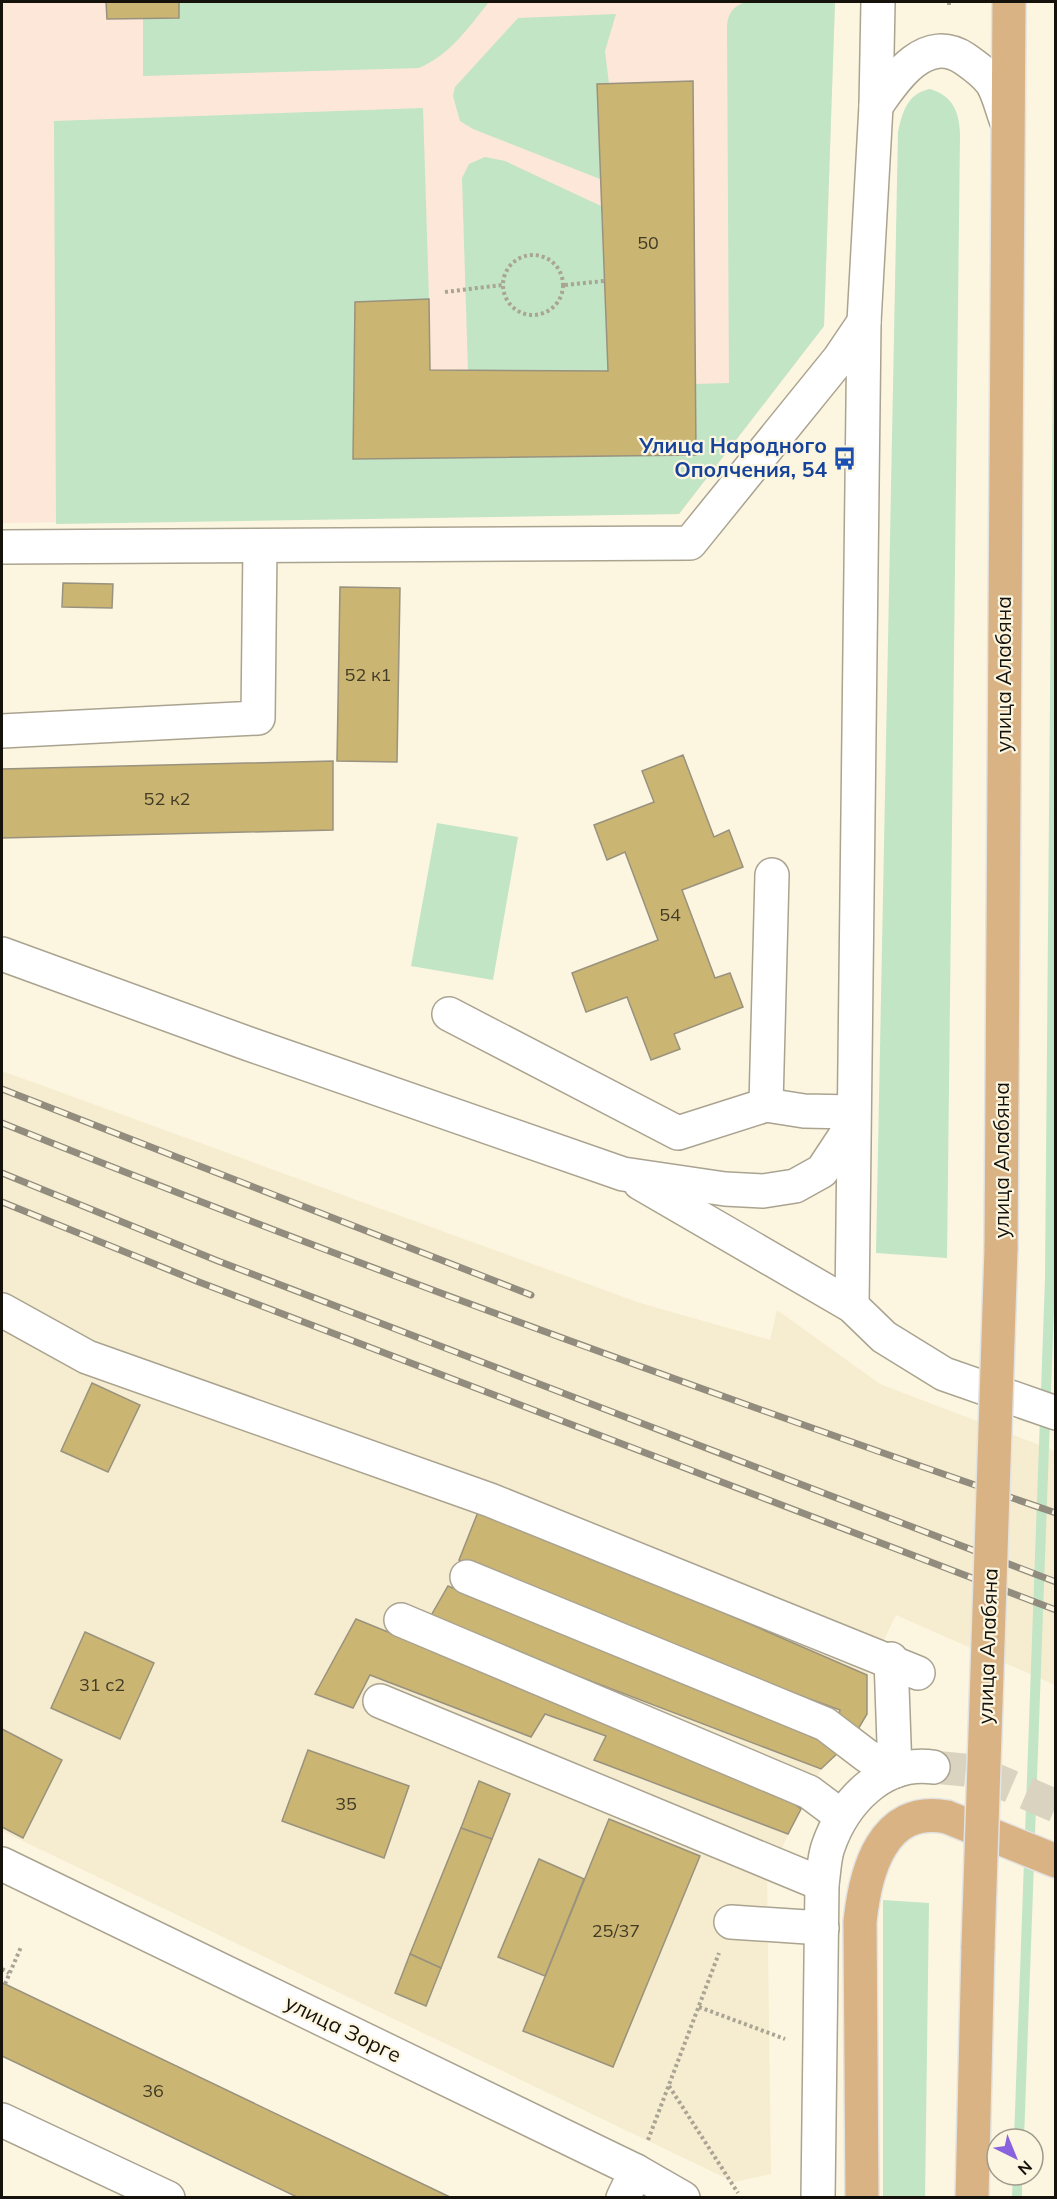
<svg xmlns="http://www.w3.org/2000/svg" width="1057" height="2199" font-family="Mulish,sans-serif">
<rect width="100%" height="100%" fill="#fcf5e0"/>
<polygon fill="#f6eccf" points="2,1071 640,1303 770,1340 777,1310 880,1384 1055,1451 1055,1685 896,1615 867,1675 867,1714 854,1736 821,1769 767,1878 771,2174 734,2182 2,1831"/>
<polygon fill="#fce7d8" points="2,2 835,2 824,326 679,514 2,523"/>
<g fill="#c1e5c5">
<path d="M 179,2 L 489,2 C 468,28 451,54 419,68 L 143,76 L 143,19 L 179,18 Z"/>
<path d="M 745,2 L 835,2 L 824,326 L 679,514 L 56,524 L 54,121 L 423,108 L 429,299 L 355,303 L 353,459 L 695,455 L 695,384 L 729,383 L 727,26 C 728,13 733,7 745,2 Z"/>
<polygon points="616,14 605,51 609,84 597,85 600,179 473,129 460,121 453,96 455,87 518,18"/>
<path d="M 930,89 C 953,96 959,112 960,134 L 947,1258 L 876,1253 L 898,132 C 902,112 908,93 930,89 Z"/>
<polygon points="1055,120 1055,1280 1024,2139 1014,2139 1045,1279"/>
<polygon points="485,157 505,161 601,206 608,371 468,371 462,178 469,164"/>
<polygon points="437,823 518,837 493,980 411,966"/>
<polygon points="883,1900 929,1903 925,2197 883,2197"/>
<polygon points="1013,2175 1022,2175 1022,2197 1012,2197"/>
</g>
<g fill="#cbb572" stroke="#99927e" stroke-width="1.5">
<polygon points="106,2 179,2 179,18 107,19"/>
<polygon points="693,81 696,455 353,459 355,302 429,299 430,370 608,371 597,84"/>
<polygon points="63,583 113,584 112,608 62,607"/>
<polygon points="340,587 400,588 397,762 337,761"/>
<polygon points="683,755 714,837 729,830 743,867 682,890 715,978 730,973 743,1007 674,1034 680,1049 651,1060 627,997 586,1012 572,973 658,940 625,852 607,860 594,825 654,802 642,771"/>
<polygon points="333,761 333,830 2,838 2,769"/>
<polygon points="92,1383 140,1405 108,1472 61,1451"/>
<polygon points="480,1507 867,1675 867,1714 854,1736 837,1722 840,1710 657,1643 459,1560"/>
<polygon points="448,1586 842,1749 821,1769 429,1619"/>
<polygon points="356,1619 775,1790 801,1809 788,1834 594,1760 606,1736 545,1714 531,1737 370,1675 353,1708 315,1694"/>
<polygon points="85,1632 154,1663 120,1739 51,1708"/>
<polygon points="2,1729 62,1760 23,1838 2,1827"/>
<polygon points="308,1750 409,1786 384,1858 282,1821"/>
<polygon points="479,1781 510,1794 492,1839 461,1828"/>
<polygon points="609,1819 700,1856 613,2067 523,2031"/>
<polygon points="461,1828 492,1839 441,1968 410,1954"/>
<polygon points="539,1859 584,1879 545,1976 498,1957"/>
<polygon points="410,1954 441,1968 426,2006 395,1993"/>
<polygon points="2,1983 5,1984 452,2198 299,2198 2,2056"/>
</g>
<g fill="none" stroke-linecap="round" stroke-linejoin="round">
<polyline stroke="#d9d3c0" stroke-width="33" stroke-dasharray="33 16" stroke-linecap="butt" points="933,1767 975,1771 1056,1806"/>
<defs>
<g id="minor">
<path d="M 876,106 C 896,77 926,33 965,59 C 975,66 985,73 992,83 C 999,94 1002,110 1007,122"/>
<polyline points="2,547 690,543 839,359 864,322"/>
<polyline points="2,731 258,718 260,546"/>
<polyline points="2,954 249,1044 623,1174 725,1189 763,1191 795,1186 822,1171 853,1124"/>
<polyline points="449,1014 678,1133 766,1105 804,1111 853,1112"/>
<polyline points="766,1105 772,875"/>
<polyline points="640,1183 852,1306 884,1337 944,1374 1056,1413"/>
<polyline points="852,1306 864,322 876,106 878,2"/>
<polyline points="2,1310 87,1357 490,1500 918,1673"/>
<polyline points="467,1577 825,1724 867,1756 895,1771"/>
<polyline points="401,1620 809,1792 841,1816"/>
<polyline points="891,1659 895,1771"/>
<polyline points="380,1701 822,1884"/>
<polyline points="2,1864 636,2171 683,2198"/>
<polyline points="731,1922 822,1928"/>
<polyline points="2,2120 168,2198"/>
<polyline points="623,2198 636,2171"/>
<path d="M 818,2198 L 822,1884 C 824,1872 824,1858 828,1847 C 843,1803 882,1760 933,1767"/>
</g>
<g id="major">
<polyline points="1001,1249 1009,2"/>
<path d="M 862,2198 L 860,1922 C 865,1873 882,1804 947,1817 L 1056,1861"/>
<polyline points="972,2198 978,1946"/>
</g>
</defs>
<use href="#minor" stroke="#aaa390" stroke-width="36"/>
<use href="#major" stroke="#e3e3e2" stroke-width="36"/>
<g stroke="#a9a494" stroke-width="4" stroke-dasharray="3 3" stroke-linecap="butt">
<polyline points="949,5 949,2"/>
<circle cx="533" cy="285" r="30"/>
<polyline points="565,285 604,281"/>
<polyline points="445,292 502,285"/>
<polyline points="2,1969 9,1973"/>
<polyline points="5,1984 21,1947"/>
<polyline points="699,2007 785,2039"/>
<polyline points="669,2086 738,2193"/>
<polyline points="648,2140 719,1953"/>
</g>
<use href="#minor" stroke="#fff" stroke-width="33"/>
<use href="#major" stroke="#dab385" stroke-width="33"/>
<defs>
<g id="rail">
<polyline points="2,1089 531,1295"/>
<path d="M 2,1123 C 349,1263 701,1391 1056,1513"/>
<polyline points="2,1173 218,1261 1056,1582"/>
<polyline points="2,1202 199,1282 1056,1610"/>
</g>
</defs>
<use href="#rail" stroke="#918c7d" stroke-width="7"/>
<use href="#rail" stroke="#fcf5e0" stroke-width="4.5" stroke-dasharray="14" stroke-linecap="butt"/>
<defs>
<polyline id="major-bridge" points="978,1946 1001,1249"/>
</defs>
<use href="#major-bridge" stroke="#e3e3e2" stroke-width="36" stroke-linecap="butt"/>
<use href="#major-bridge" stroke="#dab385" stroke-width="33"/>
</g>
<defs>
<symbol id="bus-bare" viewBox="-9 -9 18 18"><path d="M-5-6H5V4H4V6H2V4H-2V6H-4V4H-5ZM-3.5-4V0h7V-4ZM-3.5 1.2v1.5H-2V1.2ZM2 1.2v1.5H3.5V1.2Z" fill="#1a4fb4" stroke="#fcf5e0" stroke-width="2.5" paint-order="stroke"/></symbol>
</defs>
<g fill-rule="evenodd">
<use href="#bus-bare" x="828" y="442" width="33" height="33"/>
</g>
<g text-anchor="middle" stroke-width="4.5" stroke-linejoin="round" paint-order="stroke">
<g font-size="18" fill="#423b25">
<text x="648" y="249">50</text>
<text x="368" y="681">52 к1</text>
<text x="167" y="805">52 к2</text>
<text x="670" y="921">54</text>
<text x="102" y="1691">31 с2</text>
<text x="346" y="1810">35</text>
<text x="616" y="1937">25/37</text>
<text x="153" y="2097">36</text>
</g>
<g font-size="21" font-weight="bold" fill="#164399" stroke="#fcf5e0" text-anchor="end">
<text x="827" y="453">Улица Народного<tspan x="827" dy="24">Ополчения, 54</tspan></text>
</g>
<g font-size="21" fill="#14120b" stroke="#fcf5e0">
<text transform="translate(1004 674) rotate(-90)" y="7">улица Алабяна</text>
<text transform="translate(1002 1160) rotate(-90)" y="7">улица Алабяна</text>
<text transform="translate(988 1646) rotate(-88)" y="7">улица Алабяна</text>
<text transform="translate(343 2029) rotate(26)" y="7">улица Зорге</text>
</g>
</g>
<rect width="1057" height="2199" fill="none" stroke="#14120b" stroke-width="6"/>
<g transform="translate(1015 2157) rotate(137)"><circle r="28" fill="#fcf5e0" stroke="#9f9a8b" stroke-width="1.5"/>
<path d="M0-4.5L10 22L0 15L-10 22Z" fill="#8963de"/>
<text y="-9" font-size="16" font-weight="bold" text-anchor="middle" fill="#14120b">N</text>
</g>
</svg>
